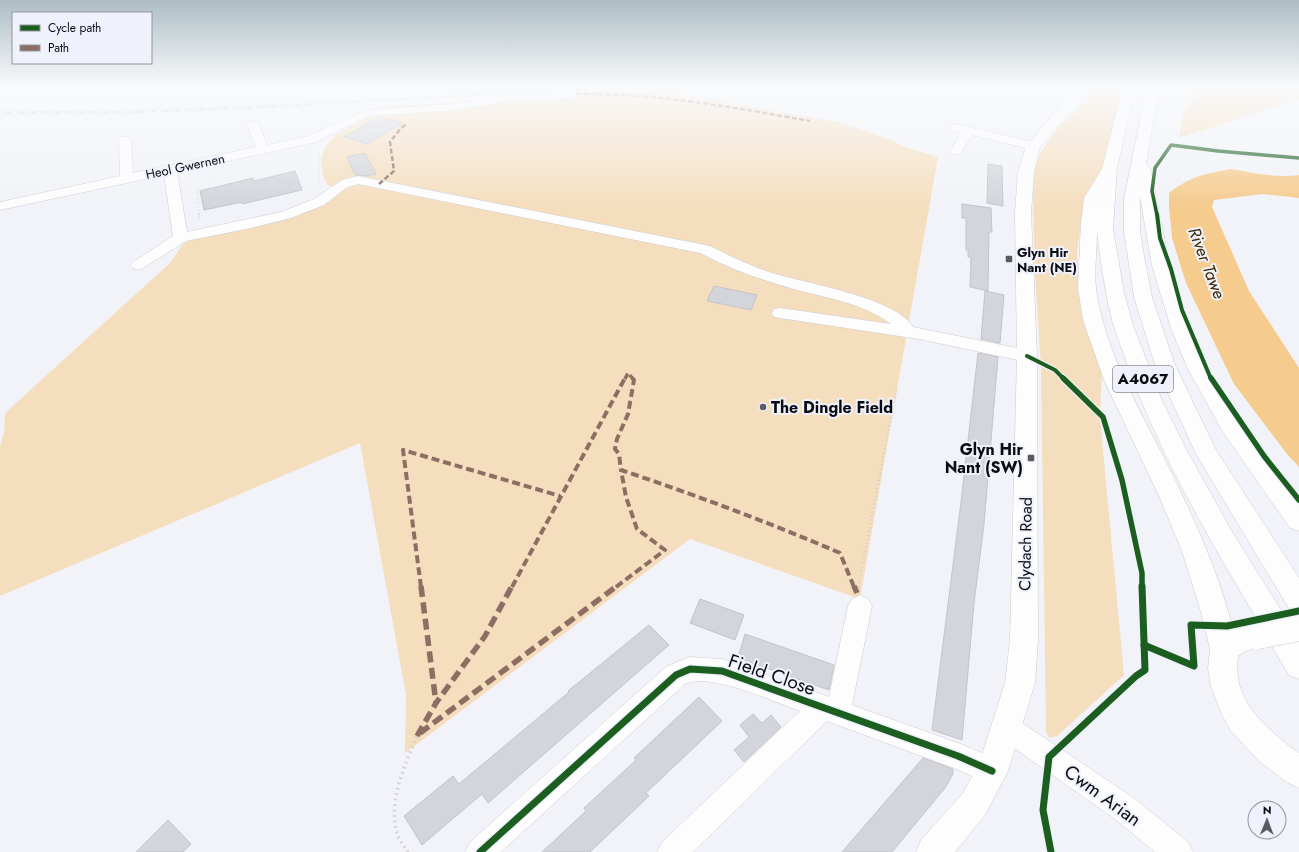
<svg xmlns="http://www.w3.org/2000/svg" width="1299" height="852" font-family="Jost,sans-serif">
<rect width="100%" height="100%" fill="#f2f3f8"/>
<g fill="#f5debe">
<polygon points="1099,87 1122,87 1119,111 1102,170 1089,189 1084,203 1077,252 1079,297 1102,363 1100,418 1124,675 1057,736 1049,738 1046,731 1041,368 1034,257 1033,174 1039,155 1058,127 1095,93"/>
<polygon points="1192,87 1290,87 1299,91 1299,99 1179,138 1184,111 1188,104 1199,97"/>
<polygon points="621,92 686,95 839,122 889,139 907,148 938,157 860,599 690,539 405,753 406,695 360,443 0,596 0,446 4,432 5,413 170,263 183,244 201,233 288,215 336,189 328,185 323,176 321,160 324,149 335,135 376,113 377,108 573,93"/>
</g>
<path fill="#f5cb8e" d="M 1231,169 C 1253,173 1277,178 1299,175 L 1299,198 L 1262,194 L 1214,200 L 1212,207 L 1249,291 L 1299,368 L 1299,467 L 1287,454 L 1234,384 L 1186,283 L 1172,238 L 1169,206 L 1169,193 C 1191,176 1204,174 1231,169 Z"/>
<g fill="#d4d5db" stroke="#c3c4cb">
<polygon points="380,117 403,123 367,144 344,137"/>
<polygon points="365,153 376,174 365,176 355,175 347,157"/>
<polygon points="988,164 1002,166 1003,206 987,203"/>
<polygon points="295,171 302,190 242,204 242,202 204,210 200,191 253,178 254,181"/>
<polygon points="962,204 991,208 992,232 989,232 988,291 970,287 971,257 968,257 968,250 966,250 966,218 962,218"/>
<polygon points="714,286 757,295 751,310 707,301"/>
<polygon points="985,291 1004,295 1000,343 981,339"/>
<polygon points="978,353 998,357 984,524 974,603 962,740 932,730 961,502"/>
<polygon points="700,599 744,615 735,640 690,623"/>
<polygon points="649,625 669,645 488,803 482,794 422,845 404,816 453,776 459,784 569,692 568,691"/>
<polygon points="745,634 834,665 829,690 738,658"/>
<polygon points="699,697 722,721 646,793 649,796 590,852 542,852 586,811 584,808 636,760 634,758"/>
<polygon points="753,714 762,723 771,715 781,727 744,762 734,750 749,737 740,725"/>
<polygon points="923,758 953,769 953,774 945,788 892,852 842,852"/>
<polygon points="168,820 191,844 183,852 136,852"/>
</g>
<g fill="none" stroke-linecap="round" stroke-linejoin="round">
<defs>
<g id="minor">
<path d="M 576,91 L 580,92 L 582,94 L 580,96 L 545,101 L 509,101 L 455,110 L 368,116 L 316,142 L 177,172 L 187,232 L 281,212 L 314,199 L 342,180 L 358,176 L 710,246 C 729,256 749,265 769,272 C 802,283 896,297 913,327 L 1027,350 L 1033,352 L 1036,356 L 1033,360 L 1027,362 L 919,339 L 780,318 L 774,317 L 772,313 L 774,309 L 780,308 L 891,324 C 863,303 827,298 794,289 C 761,280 730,269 700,253 L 358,184 L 346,188 L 324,205 L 291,218 L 251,228 L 186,241 L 143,268 L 138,270 L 133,268 L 130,265 L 133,262 L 173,236 L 164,175 L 0,210 L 0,202 L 120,176 L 119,140 L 121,137 L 129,137 L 131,140 L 133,173 L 256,147 L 247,125 L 249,122 L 257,122 L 259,125 L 267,145 L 308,136 L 366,110 L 455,104 L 509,95 L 545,95 Z"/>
<polygon points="956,124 1037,143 1039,146 1037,149 1033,150 972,135 960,154 952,154 950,151 961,133 952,131 950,128 952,125"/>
<path d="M 860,595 L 868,599 L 872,606 L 852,705 L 958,743 L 1002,761 L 1006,771 L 1002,781 L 992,785 L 954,768 L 827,721 L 693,852 L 657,852 L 662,842 L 800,711 C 773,702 711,672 685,684 L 501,852 L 465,852 L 470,842 L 667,666 L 690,657 L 722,659 L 829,697 L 848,606 L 852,599 Z"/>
<polygon points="1006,714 1015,718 1135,799 1188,842 1193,852 1155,852 1115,819 997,736 993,727 997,718"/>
</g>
<g id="major">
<polygon points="1077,87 1090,87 1040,147 1034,172 1031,213 1037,356 1038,640 1035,683 1008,771 985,815 955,852 916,852 921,840 963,793 979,764 1005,683 1010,640 1017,356 1015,213 1018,172 1026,146"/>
<path d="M 1123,87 L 1135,87 L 1117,168 L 1113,229 L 1124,293 L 1133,325 L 1161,398 L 1186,449 L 1234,535 L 1299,639 L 1299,679 L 1289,675 L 1268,640 L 1267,643 L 1246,651 L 1238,656 C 1237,666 1237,677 1240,687 C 1247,712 1278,739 1299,753 L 1299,788 L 1288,783 L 1258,760 L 1231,731 L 1222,715 L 1211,687 L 1208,668 L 1210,649 L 1201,612 L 1182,551 L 1159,496 L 1104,380 L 1083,320 L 1078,288 L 1081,222 L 1084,198 L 1102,169 ZM 1097,232 C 1101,263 1105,294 1113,324 C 1117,338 1123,351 1127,364 C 1160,455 1209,539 1258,621 L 1233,629 C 1217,567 1190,509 1161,452 C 1135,401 1104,347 1096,289 C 1094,271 1097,250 1097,232 Z"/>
<polygon points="1147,87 1159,87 1146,164 1150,168 1170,266 1192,331 1208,369 1239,420 1299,502 1299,531 1290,528 1223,432 1188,369 1172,331 1152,266 1140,196 1140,231 1145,262 1152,297 1175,365 1216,450 1299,578 1299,613 1290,610 1196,454 1155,365 1134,297 1124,231 1124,199"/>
</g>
</defs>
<use href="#minor" stroke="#cbccd3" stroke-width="1"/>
<use href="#major" stroke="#cbccd3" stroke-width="1"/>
<g stroke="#cfcfd1" stroke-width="1.5" stroke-dasharray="0.5 2" stroke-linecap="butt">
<polyline points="378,92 392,91 401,87"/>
<polyline points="319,150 319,185"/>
<polyline points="199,215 197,190 209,188 209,182"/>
</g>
<polyline stroke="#cfcfd1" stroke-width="2" stroke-dasharray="1 2.5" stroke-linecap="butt" points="199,214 200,221"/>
<polyline stroke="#cfcfd1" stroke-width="2.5" stroke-dasharray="1 3" stroke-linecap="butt" points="858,587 897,387"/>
<g stroke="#cfcfd1" stroke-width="3.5" stroke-dasharray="1.5 4" stroke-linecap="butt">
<polyline points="858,588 858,586"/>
<path d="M 408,852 C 404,846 399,840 397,833 C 388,801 405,765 417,736"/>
</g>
<use href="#minor" fill="#fdfdfe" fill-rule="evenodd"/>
<use href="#major" fill="#fdfdfe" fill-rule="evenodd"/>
<defs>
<polyline id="rail" points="0,113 129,112 280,106 602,87"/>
</defs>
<use href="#rail" stroke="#cecfd1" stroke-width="3"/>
<use href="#rail" stroke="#eff2fb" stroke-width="2" stroke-dasharray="6" stroke-linecap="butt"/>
<defs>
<polyline id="major-bridge" points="1257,634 1299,626"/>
</defs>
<use href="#major-bridge" stroke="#cbccd3" stroke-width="31" stroke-linecap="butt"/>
<polyline stroke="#cfcfd1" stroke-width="1.5" stroke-dasharray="0.5 2" stroke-linecap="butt" points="375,106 378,92"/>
<use href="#major-bridge" stroke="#fdfdfe" stroke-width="30"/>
<g stroke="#8d6e63" stroke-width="2.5" stroke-dasharray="5 2.5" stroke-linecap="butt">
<path d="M 576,94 C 655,93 732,107 810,121"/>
<polyline points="379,184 394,171 390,142 401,128 407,124"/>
</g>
<polyline stroke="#8d6e63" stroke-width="3.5" stroke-dasharray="6 3.5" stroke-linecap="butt" points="625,379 628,373 633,379"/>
<g stroke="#8d6e63" stroke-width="4" stroke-dasharray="8 4" stroke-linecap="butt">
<path d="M 632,378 L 634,380 L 628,414 L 617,439 L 615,449 L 619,454 L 621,470 C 695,495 768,522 840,553 L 854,587"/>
<polyline points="421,587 403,450 560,496"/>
<polyline points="512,587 625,378"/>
<polyline points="616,587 665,550 637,529 626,497 621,470"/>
</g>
<g stroke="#8d6e63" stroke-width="5.5" stroke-dasharray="11 5.5" stroke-linecap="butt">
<polyline points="421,586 436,703"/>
<polyline points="854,586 857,593"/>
<polyline points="420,733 617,586"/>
<polyline points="417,736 436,703 485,636 512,586"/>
</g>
<defs>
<polyline id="cycleway-far3" points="1157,215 1152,191 1155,168 1171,145 1218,151 1299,158"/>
<g id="cycleway-far2">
<polyline points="1157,214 1160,238 1171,269 1182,310 1211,379"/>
<polyline points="1027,356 1055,370 1064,379"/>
</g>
<g id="cycleway-far1">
<polyline points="1063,378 1103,417 1122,480 1142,573 1142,587"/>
<polyline points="1211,378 1264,456 1299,500"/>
</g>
<g id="cycleway">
<polyline points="1144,645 1194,666 1191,625 1227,626 1299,611"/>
<polyline points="480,852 676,675 690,669 722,671 958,756 992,771"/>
<polyline points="1051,852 1043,810 1049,757 1136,676 1145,670 1142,586"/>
</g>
</defs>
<use href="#cycleway-far3" stroke="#eff2fb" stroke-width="5"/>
<use href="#cycleway-far2" stroke="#eff2fb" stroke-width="6"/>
<use href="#cycleway-far1" stroke="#eff2fb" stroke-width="8"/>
<use href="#cycleway" stroke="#eff2fb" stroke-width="10"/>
<use href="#cycleway-far3" stroke="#1b5e20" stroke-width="3.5"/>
<use href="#cycleway-far2" stroke="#1b5e20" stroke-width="4"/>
<use href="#cycleway-far1" stroke="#1b5e20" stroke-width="5.5"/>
<use href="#cycleway" stroke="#1b5e20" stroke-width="7"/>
</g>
<linearGradient id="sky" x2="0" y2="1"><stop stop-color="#adbdc4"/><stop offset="0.42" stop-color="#f9fafc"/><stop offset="1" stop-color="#f9fafc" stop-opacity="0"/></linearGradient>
<rect width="1299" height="206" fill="url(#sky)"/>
<g fill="#5b5c63" stroke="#eff2fb" stroke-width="1.5">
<rect x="1005" y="255" width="8" height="8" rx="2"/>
<circle cx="763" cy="407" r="4"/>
<rect x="1027" y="454" width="8" height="8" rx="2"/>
</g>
<g text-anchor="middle" stroke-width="4" stroke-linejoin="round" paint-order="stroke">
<g font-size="13" fill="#0a0b13" stroke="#eff2fb">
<text transform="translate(185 166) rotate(-12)" y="5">Heol Gwernen</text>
</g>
<g font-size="13" font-weight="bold" fill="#0a0b13" stroke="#eff2fb" text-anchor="start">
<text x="1017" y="257">Glyn Hir<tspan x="1017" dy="15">Nant (NE)</tspan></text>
</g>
<rect fill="#eff2fb" stroke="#4f5059" stroke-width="1" x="1113" y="366" width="60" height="26" rx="3"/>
<g font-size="15" font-weight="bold" fill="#0a0b13">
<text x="1143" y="384">A4067</text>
</g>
<g font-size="16" font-weight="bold" fill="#0a0b13" stroke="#eff2fb" text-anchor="start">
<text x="771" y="413">The Dingle Field</text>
<text x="1023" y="455" text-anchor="end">Glyn Hir<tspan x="1023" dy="18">Nant (SW)</tspan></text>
</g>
<g font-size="16" fill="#0a0b13" stroke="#eff2fb">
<text transform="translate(1025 544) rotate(-89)" y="6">Clydach Road</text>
</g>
<g font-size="17" font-style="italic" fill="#3f2700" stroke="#eff2fb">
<text transform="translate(1207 263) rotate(69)" y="6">River Tawe</text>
</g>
<g font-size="19" fill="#0a0b13" stroke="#eff2fb">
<text transform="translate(772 674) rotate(19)" y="7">Field Close</text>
<text transform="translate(1103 795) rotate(36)" y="7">Cwm Arian</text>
</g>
</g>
<rect x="12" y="12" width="140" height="52" fill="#eff2fb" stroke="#93969e"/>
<rect x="20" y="25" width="20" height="6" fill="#1b5e20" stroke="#93969e"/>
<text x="48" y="32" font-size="12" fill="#0a0b13">Cycle path</text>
<rect x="20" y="45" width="20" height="6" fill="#8d6e63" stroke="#93969e"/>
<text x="48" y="52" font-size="12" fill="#0a0b13">Path</text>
<g transform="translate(1267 820) rotate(1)"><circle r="19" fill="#eff2fb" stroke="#93969e"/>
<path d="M0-3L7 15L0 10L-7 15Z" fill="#5b5c63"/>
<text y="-6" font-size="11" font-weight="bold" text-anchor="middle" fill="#0a0b13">N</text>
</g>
</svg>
